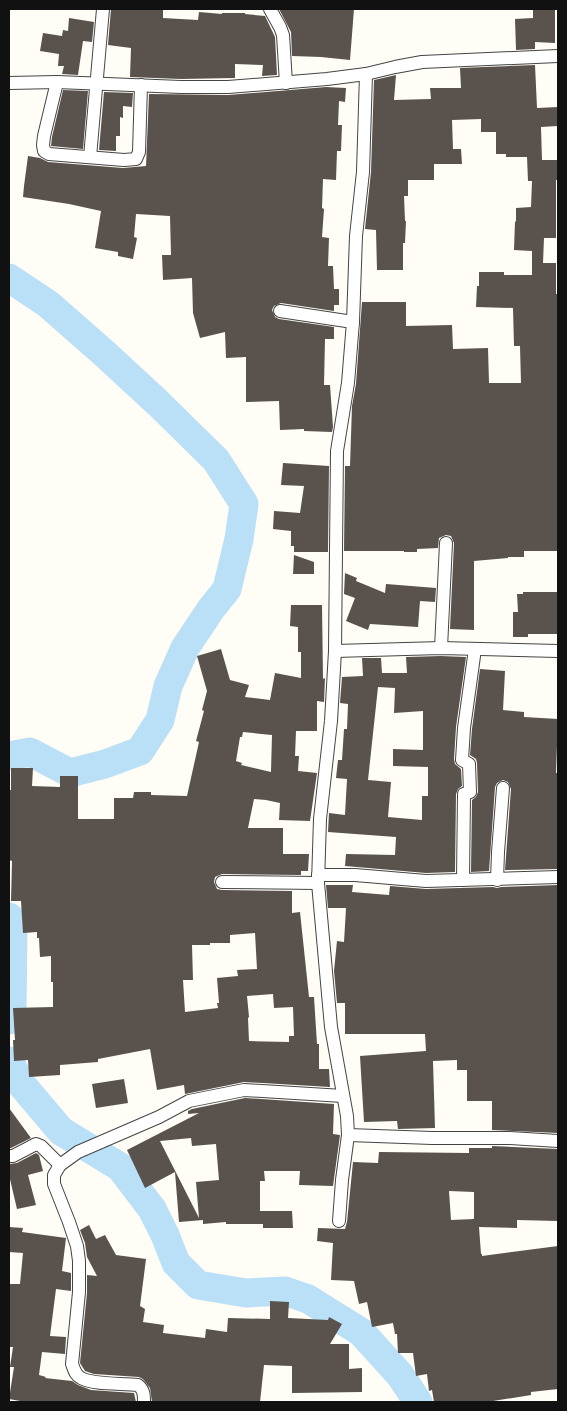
<svg xmlns="http://www.w3.org/2000/svg" width="567" height="1411" font-family="'Zilla Slab',serif">
<rect width="100%" height="100%" fill="#fffdf5"/>
<g fill="none" stroke-linecap="round" stroke-linejoin="round">
<g stroke="#b9e0f7" stroke-width="29">
<polyline points="9,278 48,304 105,354 158,403 216,460 244,504 239,539 227,589 211,609 185,648 168,686 160,720 140,751 105,764 70,773 30,752 9,756"/>
<polyline points="9,917 13,925 12,1012 9,1020"/>
<polyline points="9,1061 22,1085 61,1131 120,1167 152,1209 165,1235 176,1263 198,1285 246,1293 285,1291 308,1299 361,1332 400,1375 418,1402"/>
</g>
</g>
<g fill="#5a524d" fill-rule="evenodd">
<polygon points="111,9 163,9 163,18 198,20 199,12 222,14 222,13 245,13 245,14 265,16 275,37 277,75 262,76 263,65 235,64 235,78 181,79 130,77 131,48 108,45"/>
<polygon points="279,9 354,9 350,60 321,57 292,56 291,32"/>
<polygon points="533,9 555,9 555,43 535,42 535,49 516,50 515,19 533,18"/>
<polygon points="69,18 94,22 92,42 83,41 78,75 62,74 64,66 58,66 59,54 40,51 43,33 62,36 63,30 68,31"/>
<polygon points="535,65 537,108 558,107 558,126 541,127 542,160 558,160 558,180 556,180 556,238 544,238 543,263 556,263 556,294 558,294 558,551 524,551 524,557 508,557 508,558 474,561 474,630 450,629 454,543 451,536 446,535 439,538 438,548 417,549 417,552 404,552 404,551 344,551 345,466 350,466 352,406 356,384 362,302 406,302 406,326 452,325 453,349 488,348 489,383 521,383 520,346 514,346 513,308 476,307 477,286 479,286 479,272 504,272 504,275 532,275 532,251 514,250 515,221 516,222 516,208 531,207 532,181 528,181 527,157 506,157 506,154 496,154 496,132 481,132 481,119 452,120 453,149 461,149 462,164 434,164 434,180 408,180 408,196 404,196 405,221 406,221 405,243 403,243 403,270 377,270 376,230 365,229 371,172 374,80 396,75 394,100 431,99 430,88 461,88 460,68"/>
<polygon points="326,87 346,88 345,102 339,101 338,125 342,125 341,151 337,151 336,180 323,179 322,208 324,209 322,237 329,238 328,266 333,266 334,289 339,289 339,305 334,305 334,311 281,303 274,306 272,310 275,317 279,319 334,327 334,339 325,339 324,385 330,385 333,427 332,432 304,431 304,429 280,430 279,401 246,402 246,357 226,358 225,332 200,338 193,313 192,278 163,280 162,255 171,255 170,216 136,214 134,237 137,238 133,259 118,256 118,252 95,248 101,211 69,204 23,197 24,186 28,156 40,158 48,162 123,168 146,166 149,94 228,95"/>
<polygon points="63,90 88,91 83,149 51,146 52,137"/>
<polygon points="104,92 133,93 132,107 123,106 123,118 120,117 120,136 116,136 116,151 99,150"/>
<polygon points="283,463 329,466 328,552 294,552 294,546 291,546 291,531 273,529 274,511 300,513 304,486 281,485"/>
<polygon points="294,555 314,562 314,574 293,574"/>
<polygon points="345,573 357,578 356,581 385,593 386,584 436,588 435,602 420,601 418,627 370,624 368,630 346,621 355,598 344,594"/>
<polygon points="523,592 558,592 558,634 528,634 528,637 513,637 513,612 518,612 517,594 523,594"/>
<path d="M 291,605 L 322,605 L 323,679 L 325,678 L 324,702 L 317,701 L 317,731 L 296,731 L 295,756 L 299,756 L 298,771 L 317,773 L 310,821 L 279,820 L 280,803 L 266,800 L 254,799 L 248,828 L 283,828 L 283,854 L 309,854 L 308,871 L 301,871 L 301,875 L 222,874 L 215,877 L 214,882 L 217,889 L 222,890 L 292,891 L 292,913 L 300,912 L 309,997 L 314,997 L 317,1044 L 319,1044 L 319,1069 L 329,1069 L 330,1087 L 244,1082 L 185,1094 L 184,1085 L 157,1090 L 150,1049 L 98,1059 L 98,1062 L 60,1065 L 60,1075 L 29,1077 L 28,1060 L 14,1061 L 13,1040 L 15,1040 L 13,1008 L 53,1007 L 53,982 L 51,982 L 51,956 L 40,957 L 39,938 L 37,938 L 37,932 L 23,933 L 21,901 L 11,901 L 12,861 L 9,860 L 9,790 L 11,790 L 11,768 L 33,768 L 32,786 L 60,787 L 60,776 L 78,776 L 78,819 L 114,819 L 114,798 L 133,798 L 134,792 L 151,792 L 151,795 L 187,796 L 199,742 L 196,741 L 204,711 L 202,710 L 207,691 L 197,656 L 221,649 L 230,680 L 249,685 L 245,697 L 270,700 L 275,673 L 301,678 L 301,652 L 298,652 L 298,627 L 290,626 ZM 243,732 L 272,735 L 271,772 L 241,765 L 242,763 L 236,761 L 240,737 L 242,737 ZM 255,933 L 257,969 L 237,970 L 238,976 L 217,978 L 219,1003 L 217,1003 L 218,1008 L 185,1012 L 183,980 L 193,980 L 192,945 L 210,945 L 210,943 L 230,943 L 230,935 ZM 273,994 L 274,1008 L 293,1007 L 294,1036 L 289,1036 L 289,1042 L 249,1041 L 248,1018 L 249,1017 L 247,996 Z"/>
<path d="M 441,656 L 466,657 L 456,727 L 454,759 L 455,764 L 461,769 L 462,786 L 458,789 L 456,794 L 455,872 L 426,873 L 345,866 L 346,854 L 395,855 L 396,837 L 328,832 L 329,813 L 345,815 L 347,779 L 336,778 L 338,760 L 342,760 L 344,729 L 347,729 L 348,704 L 340,703 L 342,677 L 363,676 L 362,658 L 381,658 L 382,673 L 407,673 L 406,657 ZM 378,687 L 395,688 L 394,713 L 423,711 L 423,750 L 393,749 L 393,766 L 428,767 L 428,796 L 422,796 L 422,820 L 388,817 L 391,782 L 368,780 Z"/>
<polygon points="480,669 505,671 503,710 524,712 524,717 558,719 556,773 558,773 558,869 505,870 511,789 508,782 503,780 497,783 495,787 489,871 471,872 472,800 476,797 478,792 477,763 476,759 470,755 472,729"/>
<polygon points="326,885 353,885 352,892 389,895 390,886 426,889 493,887 497,888 501,887 558,885 558,1133 492,1130 492,1101 467,1101 467,1070 457,1070 457,1060 433,1061 435,1128 398,1129 397,1121 364,1122 360,1056 426,1051 425,1034 345,1034 345,1003 337,1003 334,971 337,941 344,942 346,908 328,908"/>
<polygon points="124,1079 128,1103 96,1108 92,1084"/>
<path d="M 245,1098 L 334,1104 L 333,1134 L 340,1135 L 333,1186 L 299,1185 L 300,1171 L 264,1171 L 265,1181 L 260,1181 L 260,1211 L 292,1211 L 293,1228 L 263,1228 L 263,1224 L 226,1224 L 226,1222 L 203,1224 L 203,1220 L 179,1222 L 175,1172 L 145,1188 L 127,1150 L 199,1113 L 188,1114 L 188,1111 L 192,1109 ZM 191,1138 L 192,1146 L 216,1144 L 219,1180 L 196,1182 L 199,1218 L 160,1141 Z"/>
<polygon points="9,1108 31,1138 11,1148 9,1148"/>
<path d="M 492,1146 L 558,1149 L 558,1221 L 517,1220 L 517,1228 L 479,1227 L 481,1254 L 482,1254 L 482,1256 L 558,1246 L 558,1389 L 531,1392 L 531,1395 L 487,1402 L 434,1402 L 432,1390 L 429,1391 L 427,1374 L 416,1376 L 413,1353 L 398,1353 L 397,1334 L 395,1334 L 393,1323 L 372,1327 L 367,1302 L 359,1304 L 354,1281 L 331,1280 L 333,1243 L 317,1241 L 318,1228 L 345,1229 L 347,1222 L 353,1162 L 378,1163 L 379,1152 L 469,1153 L 469,1148 L 492,1148 ZM 449,1191 L 474,1192 L 474,1219 L 451,1220 Z"/>
<polygon points="36,1153 39,1155 43,1171 28,1175 36,1205 17,1209 9,1175 9,1164 17,1163"/>
<polygon points="89,1225 96,1239 105,1235 116,1255 146,1259 140,1306 145,1309 143,1322 164,1325 163,1333 205,1338 206,1329 227,1332 228,1318 270,1319 270,1301 289,1302 288,1318 328,1320 329,1317 342,1324 330,1344 349,1344 349,1369 362,1368 362,1392 292,1393 292,1366 264,1365 260,1402 152,1402 150,1388 143,1379 139,1377 94,1374 85,1371 80,1363 87,1293 87,1275 97,1276 87,1257 85,1243 80,1230"/>
<polygon points="9,1227 23,1228 22,1232 66,1238 62,1271 71,1273 71,1291 56,1289 50,1336 66,1337 65,1354 42,1352 39,1375 46,1377 45,1378 72,1381 78,1385 91,1390 134,1393 136,1402 26,1402 9,1399 14,1367 10,1367 13,1347 9,1347 9,1284 20,1284 23,1253 9,1252"/>
</g>
<g fill="none" stroke-linecap="round" stroke-linejoin="round">
<defs>
<g id="minor">
<polyline points="270,9 280,27 283,35 286,83"/>
<polyline points="558,56 422,62 395,67 366,74 363,172 356,236 353,322 348,383 337,451 335,651 331,721 320,819 318,883 331,1027 347,1116 348,1135 432,1138 510,1138 558,1141"/>
<polyline points="57,82 44,136 43,145 44,151 49,154 124,160 136,159 139,152 141,85"/>
<polyline points="9,83 57,82 181,87 228,87 327,79 366,74"/>
<polyline points="90,157 103,9"/>
<polyline points="280,311 353,322"/>
<polyline points="441,648 446,543"/>
<polyline points="335,651 441,648 558,651"/>
<polyline points="318,875 355,875 426,881 558,877"/>
<polyline points="463,880 464,794 470,792 469,764 462,760 464,728 475,649"/>
<polyline points="497,880 498,852 503,788"/>
<polyline points="222,882 318,883"/>
<polyline points="9,1156 13,1156 36,1144 41,1146 60,1165"/>
<polyline points="339,1221 342,1180 348,1135"/>
<path d="M 144,1402 C 144,1395 144,1390 138,1385 C 122,1383 93,1385 81,1378 C 75,1375 74,1369 72,1364 L 79,1292 L 79,1261 L 77,1246 L 69,1222 L 54,1184 L 54,1175 L 60,1165 L 78,1152 L 159,1117 L 189,1101 L 244,1090 L 343,1096"/>
</g>
</defs>
<use href="#minor" stroke="#444" stroke-width="14"/>
<use href="#minor" stroke="#fff" stroke-width="12"/>
</g>
<rect width="567" height="1411" fill="none" stroke="#111111" stroke-width="20"/>
</svg>
